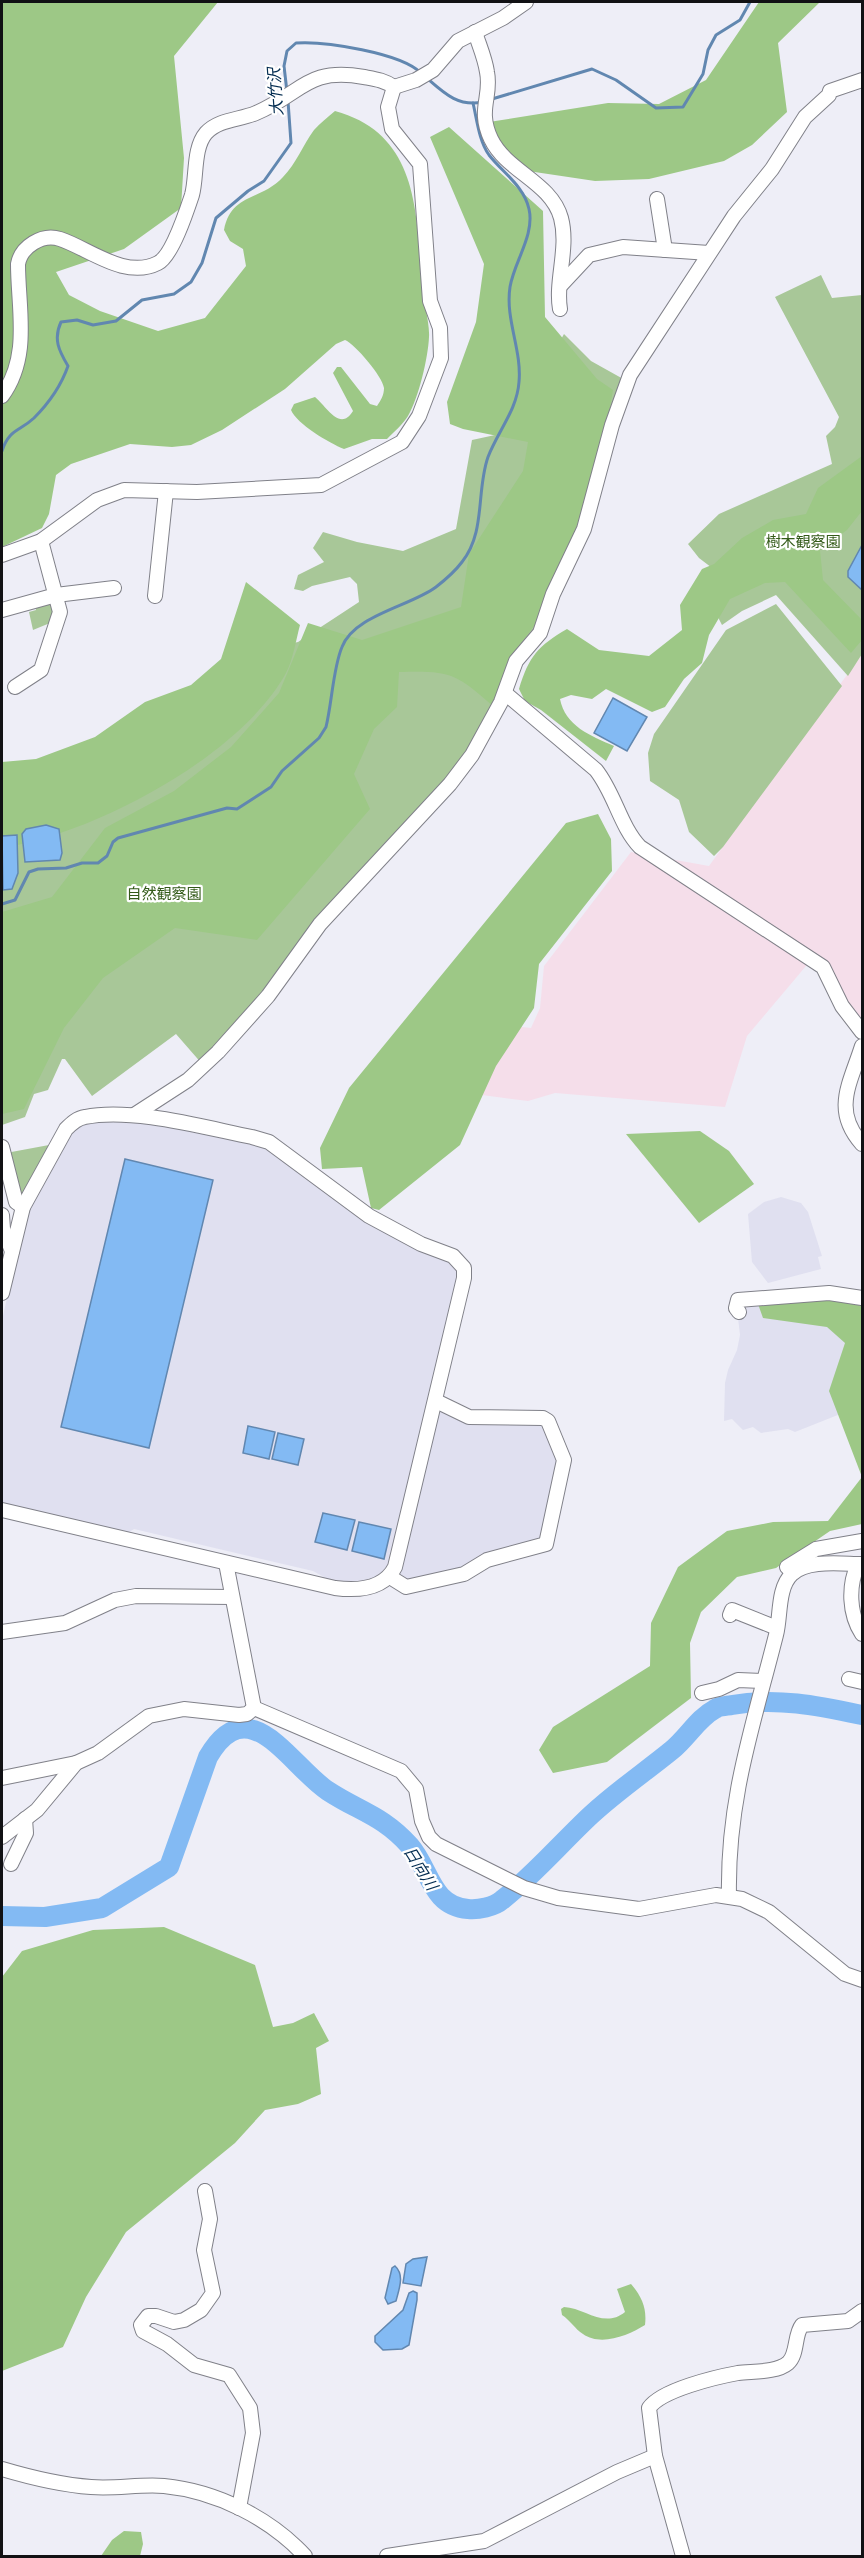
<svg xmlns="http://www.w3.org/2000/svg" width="864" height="2558" font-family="Overpass,'Noto Sans JP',sans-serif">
<rect width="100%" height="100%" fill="#eeeef7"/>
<polygon fill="#f5deea" points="862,654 862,1029 822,959 806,966 747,1036 725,1107 555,1093 528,1101 467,1093 504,1025 531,1028 540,1008 544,966 631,852 709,866"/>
<g fill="#e0e0f0">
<polygon points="143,1121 257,1142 448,1259 456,1268 457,1275 430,1399 390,1565 378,1580 337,1584 313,1571 134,1529 126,1534 2,1505 2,1320 28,1207 70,1130 85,1122"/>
<polygon points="781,1197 801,1203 808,1212 822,1256 818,1257 821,1269 768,1283 752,1262 748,1214 764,1202"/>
<polygon points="742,1302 862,1303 862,1394 853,1409 795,1432 788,1429 761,1433 753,1427 743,1430 732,1419 724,1421 725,1383 728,1370 737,1350 740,1335 738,1318"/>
<polygon points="439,1409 540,1424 544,1427 559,1456 542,1541 466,1568 409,1583 400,1578 400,1572"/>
</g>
<g fill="#a8c798">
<polygon points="821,275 832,298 862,295 862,654 848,676 776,595 742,611 722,625 706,594 724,577 699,558 688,544 719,514 832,464 826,436 835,427 839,417 775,297"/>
<polygon points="564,334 591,361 625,380 536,633 468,756 203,1065 176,1034 92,1096 65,1059 62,1059 48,1090 34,1094 25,1117 2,1125 2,802 258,651 298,642 359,602 357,584 350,577 312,586 303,591 294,589 298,575 324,562 313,548 323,532 357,542 403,551 456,529 472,440 509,432"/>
<polygon points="51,601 55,603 50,623 33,630 29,612 36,610 35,605"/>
<polygon points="776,604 842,686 723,847 714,856 689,832 679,800 650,781 648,753 654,734 726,630"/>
<polygon points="49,1145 21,1198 6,1153"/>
</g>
<g fill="#9dc886">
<path d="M 2,2 L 218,2 L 174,56 L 184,158 L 181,208 L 124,249 L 56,272 L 69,295 L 100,311 L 158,331 L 205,318 L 246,266 L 243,249 L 230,241 L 224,230 C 231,193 261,201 283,177 C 296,164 303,145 314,130 C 320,123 328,117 335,111 C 416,133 417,208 421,278 C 422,296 430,322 429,337 C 428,358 419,397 408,416 C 403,424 394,432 387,439 L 372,439 L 344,449 C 329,443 297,424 291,410 L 294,404 L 315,397 C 327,407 340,432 353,411 L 333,373 L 337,367 L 341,367 L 370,404 L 377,406 C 381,400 384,395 384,388 C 383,377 355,344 345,340 L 336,344 L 285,389 L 222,430 L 191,445 L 172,447 L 130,444 L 71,464 L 56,475 L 49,514 L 42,528 L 2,547 Z"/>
<polygon points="759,2 820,2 778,43 787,112 752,145 724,161 649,179 595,181 528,171 479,136 489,122 608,103 659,104 706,80"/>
<path d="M 449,127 L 543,211 L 545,317 L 597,379 L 613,390 L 605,436 L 578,531 L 537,622 L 508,661 L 493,706 C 454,672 450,671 399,672 L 397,707 L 374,729 L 354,774 L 370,809 L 257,940 L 175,928 L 103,978 L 64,1028 L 24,1109 L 2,1114 L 2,912 L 52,897 L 105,828 L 174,791 L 231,747 L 279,693 L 308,623 L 362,640 L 461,607 L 469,554 L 523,471 L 528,442 L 463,429 L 450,424 L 447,402 L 476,322 L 484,264 L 430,137 Z"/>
<path d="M 862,456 L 862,511 L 847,530 L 820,550 L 823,580 L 862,620 L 862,640 L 851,653 L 785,582 L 765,583 L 730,599 L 709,635 L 702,663 L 684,679 L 665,707 L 652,712 L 606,689 L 592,699 L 571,695 L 560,699 C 565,726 591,736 614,746 L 606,761 L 541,710 L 525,701 L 519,689 C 529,656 538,646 567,629 L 599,650 L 649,656 L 682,630 L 680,605 L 702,569 L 714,564 L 742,538 L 773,520 L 806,514 L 818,488 Z"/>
<path d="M 246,582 L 300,625 C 296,640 293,660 286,673 C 240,757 93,834 2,848 L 2,762 L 36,759 L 95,737 L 145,702 L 191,685 L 221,659 Z"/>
<polygon points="598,814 611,839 612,871 539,964 534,1008 496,1066 460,1145 379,1210 371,1208 362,1167 322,1169 320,1148 349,1088 566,823"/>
<polygon points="700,1131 729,1151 754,1184 699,1223 626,1134"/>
<polygon points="831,1297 862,1306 862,1524 830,1531 776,1568 737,1577 701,1612 690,1643 691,1698 607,1762 553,1773 539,1750 553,1727 650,1666 651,1623 678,1567 727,1531 773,1522 828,1521 862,1477 829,1391 845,1343 827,1327 763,1318 758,1304"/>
<polygon points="164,1927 255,1965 273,2027 293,2023 314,2013 329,2041 316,2048 321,2094 298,2104 265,2110 235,2143 126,2232 86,2297 63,2347 2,2371 2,1977 22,1951 93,1930"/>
<path d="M 631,2284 C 642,2297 647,2308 645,2325 C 629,2335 601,2347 583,2334 C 575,2329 570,2320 562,2315 L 561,2309 L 564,2307 C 585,2308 604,2329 625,2312 L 617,2289 Z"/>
<polygon points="124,2531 141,2532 143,2544 140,2556 101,2556 112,2540"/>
</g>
<g fill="#83baf3" stroke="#6187b0" stroke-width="1.5">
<polygon points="862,545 862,590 848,577 848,571"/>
<polygon points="613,698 647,717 627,751 594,733"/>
<polygon points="46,825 59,829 62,853 60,860 25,862 22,834 26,829"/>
<polygon points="17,835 18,873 12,889 3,890 2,836"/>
<polygon points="125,1159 213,1180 149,1448 61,1427"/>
<polygon points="248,1426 275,1432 269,1459 243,1453"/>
<polygon points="278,1433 304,1439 298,1465 272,1459"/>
<polygon points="323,1513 355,1520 347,1550 315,1542"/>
<polygon points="359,1522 391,1529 384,1559 352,1551"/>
<polygon points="427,2257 421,2286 403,2283 406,2264 413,2259"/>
<path d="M 395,2266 C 405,2275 399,2289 396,2301 L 388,2304 L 385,2298 L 392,2268 Z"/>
<polygon points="413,2291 417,2293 417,2300 409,2345 402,2349 383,2350 375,2342 375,2336 403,2310 409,2293"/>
</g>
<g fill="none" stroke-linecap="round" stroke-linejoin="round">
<g stroke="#6187b0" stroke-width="3">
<path d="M 428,79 C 445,94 459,107 483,102"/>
<path d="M 287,92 L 284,66 L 287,51 L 296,43 C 325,41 401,53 421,73"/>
<polyline points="492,99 592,69 616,80 656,108 683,107 703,74 708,50 716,35 740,20 750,2"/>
<path d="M 2,451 C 9,429 19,432 34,418 C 49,403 61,386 68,366 C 59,351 53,339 61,322 L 77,320 L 93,325 L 116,321 L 142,300 L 174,294 L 191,282 L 202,263 L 216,218 L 248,191 L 264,181 L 291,143 L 288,101"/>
<path d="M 2,904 L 15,900 L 29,872 L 38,869 L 66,868 L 82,863 L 98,863 L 107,856 L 113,842 L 118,838 L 227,808 L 237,809 L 271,787 L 282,771 L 319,738 L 326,727 C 332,703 333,668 342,647 C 354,615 411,606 436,587 C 445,580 456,570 462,562 C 486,532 476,491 488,457 C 498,431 517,410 519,382 C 522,350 505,319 510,287 C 514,262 535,235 529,209 C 524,186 503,173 489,155 C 479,141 477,120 473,103"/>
</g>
<path stroke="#83baf3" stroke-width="20" d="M 2,1916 L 45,1917 L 102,1908 L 169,1867 L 208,1757 C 249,1686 291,1767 328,1791 C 360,1812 382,1815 410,1846 C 430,1869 431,1906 468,1909 C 478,1910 494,1907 502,1900 C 534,1875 561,1843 591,1815 C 617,1791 645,1772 672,1750 C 687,1738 698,1718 715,1709 C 719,1706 727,1706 732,1705 C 777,1697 819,1706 862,1715"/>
<defs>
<g id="minor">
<path d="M 475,32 C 479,45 485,58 487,72 C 492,97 477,109 491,139 C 507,172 551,182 561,218 C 569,248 555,281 560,309"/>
<polyline points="394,87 416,80 433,70 458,41 503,18 526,2"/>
<polyline points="657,199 665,250"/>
<polyline points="561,285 589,255 623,247 709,253"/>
<path d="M 2,396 C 31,356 18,309 18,264 C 21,247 42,233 60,239 C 88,248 125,280 158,263 C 172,256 187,210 192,195 C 197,177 193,148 206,133 C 219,119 240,120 256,113 C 303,93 306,67 364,77 C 375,79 384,80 394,87"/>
<polyline points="2,555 41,541 97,500 124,490 197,492 321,485 402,442 419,416 441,358 440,328 430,301 420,164 392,129 388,107 394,87"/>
<polyline points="155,596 166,491"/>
<polyline points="2,610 56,595 114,588"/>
<polyline points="15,687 41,670 60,612 41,541"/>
<path d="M 505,693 L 596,770 C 615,794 620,826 640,847 L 823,967 L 842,1006 L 862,1032"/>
<path d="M 862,1046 C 850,1084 832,1110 862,1144"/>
<polyline points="134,1115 188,1080 218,1052 268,996 320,924 450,784 472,755 501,702 516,661 540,633 553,594 584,529 612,425 630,375 734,216 772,169 805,117 829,95 830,91 862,80"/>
<polyline points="2,1147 16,1202 23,1207"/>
<polyline points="2,1215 3,1229 12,1251"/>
<path d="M 2,1293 L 23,1207 L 66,1129 C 71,1124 77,1118 85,1117 C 131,1107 206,1128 252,1137 L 269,1142 L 369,1216 L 421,1244 L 453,1256 L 464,1268 L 464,1278 L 395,1567 C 384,1589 358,1591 335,1588 L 2,1510"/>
<polyline points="739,1312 736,1308 738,1300 829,1293 862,1298"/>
<polyline points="226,1563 254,1708 401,1771 416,1789 422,1821 429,1837 436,1844 524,1888 558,1898 639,1909 716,1895 742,1899 769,1912 845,1974 862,1980"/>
<path d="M 858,1564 C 848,1586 849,1614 862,1634"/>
<polyline points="787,1567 816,1549 862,1541"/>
<polyline points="390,1577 406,1587 464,1574 487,1560 546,1544 564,1460 548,1421 543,1418 469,1417 436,1401"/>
<polyline points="730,1615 732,1610 777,1628"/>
<polyline points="2,1632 65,1623 115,1600 136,1596 232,1597"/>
<polyline points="849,1679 862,1682"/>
<polyline points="702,1693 719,1689 738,1680 762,1681"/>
<polyline points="2,1778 76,1763"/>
<polyline points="2,1837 37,1810 76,1763 98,1753 149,1716 184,1709 239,1715 247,1714 254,1708"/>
<polyline points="11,1864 26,1833 25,1819"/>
<path d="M 729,1896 C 727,1800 753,1726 776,1635 C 781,1617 777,1588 792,1574 C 807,1559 842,1564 862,1564"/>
<polyline points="205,2191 210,2219 204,2250 213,2293 201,2310 184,2320 174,2322 156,2316 148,2316 141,2325 143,2331 167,2344 194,2365 229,2375 250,2408 253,2433 239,2508"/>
<path d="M 2,2469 C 29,2477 62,2485 91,2487 C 116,2489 140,2484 164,2486 C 216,2491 270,2518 305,2556"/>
<polyline points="387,2556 484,2541 617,2472 655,2456"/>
<path d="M 683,2556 L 655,2456 L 649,2408 C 661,2390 716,2377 738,2373 C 752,2371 776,2373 788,2363 C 798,2354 794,2335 802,2325 L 848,2321 L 862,2311"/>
</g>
</defs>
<use href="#minor" stroke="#808189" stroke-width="16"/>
<use href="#minor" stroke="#fff" stroke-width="14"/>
</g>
<g text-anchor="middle" stroke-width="4.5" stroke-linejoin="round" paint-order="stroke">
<g font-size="15" fill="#345b1a" stroke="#fff">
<text x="803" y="547">樹木観察園</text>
<text x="164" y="899">自然観察園</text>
</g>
<g font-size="16" font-style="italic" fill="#042d51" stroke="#fff">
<text transform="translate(275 92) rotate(-94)" y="6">大竹沢</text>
<text transform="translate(421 1868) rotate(58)" y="6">日向川</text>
</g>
</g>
<rect width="864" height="2558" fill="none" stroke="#111114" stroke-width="6"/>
</svg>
